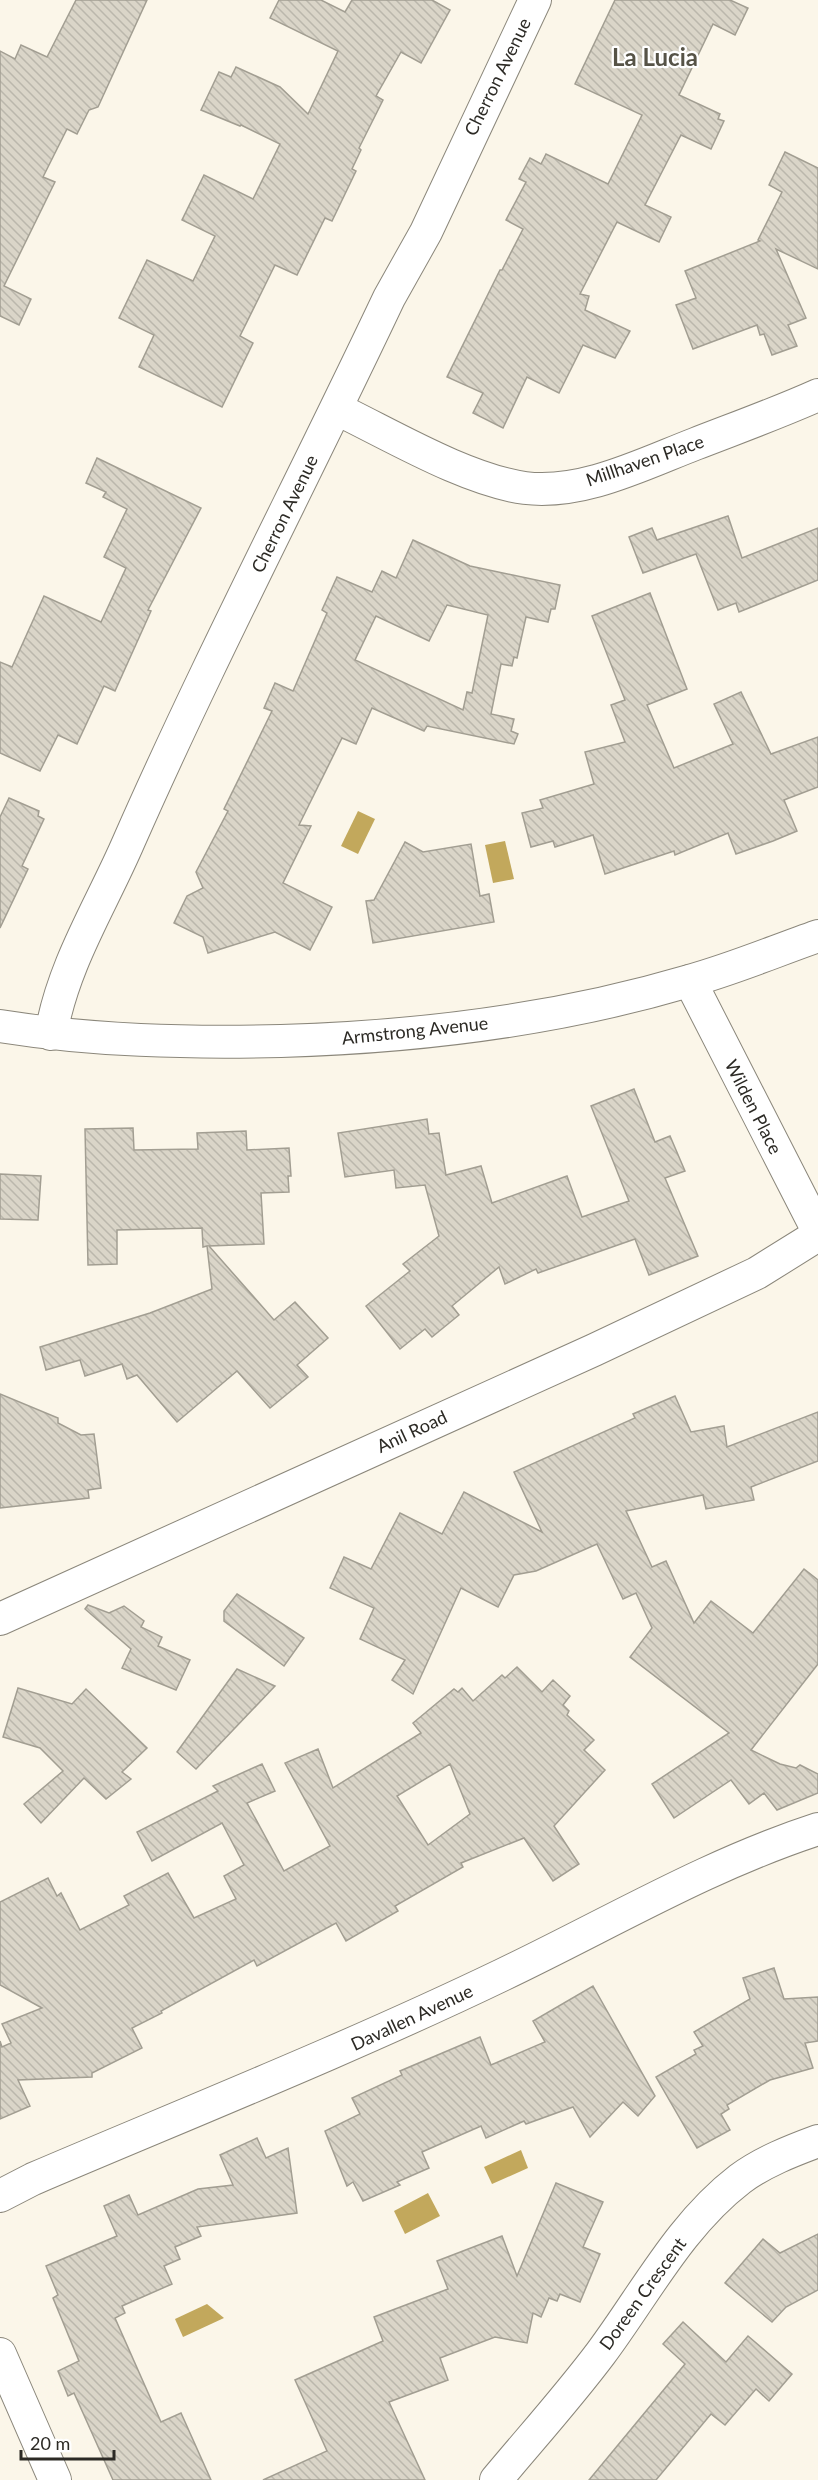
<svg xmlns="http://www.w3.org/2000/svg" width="818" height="2480" font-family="Lato,sans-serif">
<defs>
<pattern id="building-back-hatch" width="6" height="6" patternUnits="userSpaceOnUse" patternTransform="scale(1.5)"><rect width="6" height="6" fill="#dad5c8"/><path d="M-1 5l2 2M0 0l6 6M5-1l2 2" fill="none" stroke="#bbb7ac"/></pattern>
</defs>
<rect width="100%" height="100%" fill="#fbf6e9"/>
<g fill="#c2a85c">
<polygon points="358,811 375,819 358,854 341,846"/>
<polygon points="505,841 514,879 493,883 485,845"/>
<polygon points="521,2150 528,2168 492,2184 484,2167"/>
<polygon points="428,2193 440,2216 405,2234 394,2211"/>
<polygon points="207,2304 224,2318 183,2337 175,2319"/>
</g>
<g fill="url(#building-back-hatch)" stroke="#a29e92" stroke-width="1.5" fill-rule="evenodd">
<polygon points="76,0 147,0 98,107 89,110 77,134 67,129 43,177 55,182 4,286 31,299 19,325 0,316 0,51 15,59 21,45 47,57"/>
<polygon points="279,0 321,0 345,12 352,0 432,0 450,10 421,63 401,52 376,96 383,100 359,148 361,150 352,169 356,171 332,221 325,218 297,275 275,265 240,336 253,343 222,407 139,367 154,335 119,318 147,260 193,281 215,236 182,220 204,175 253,199 280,144 241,125 240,126 201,110 219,72 231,77 236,67 280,87 308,114 338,51 270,18"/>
<polygon points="615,0 730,0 748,8 735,35 713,24 679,95 720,114 718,119 724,121 711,149 681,135 645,205 671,217 659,242 617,222 580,294 589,296 585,310 630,331 615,358 583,345 559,393 527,377 503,428 473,413 483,393 447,377 500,270 502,270 523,229 506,220 526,182 519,179 530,158 541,164 546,154 608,184 642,115 575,84"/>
<polygon points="785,152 818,168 818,269 776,249 806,318 788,325 797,346 772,355 764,334 760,335 757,325 693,349 676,305 696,298 685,271 760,241 758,240 782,192 769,185"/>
<polygon points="97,458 201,508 148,610 151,611 115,691 104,686 77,744 58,735 40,771 0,753 0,662 12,667 44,596 101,622 126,568 104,557 127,509 103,497 106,492 86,483"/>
<polygon points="728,516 742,558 818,528 818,580 739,612 736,603 718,610 696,554 643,573 629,537 652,528 657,540"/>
<path d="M 413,540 L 470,566 L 560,585 L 555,609 L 551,609 L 548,622 L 526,617 L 517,658 L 514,657 L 512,666 L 501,664 L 491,714 L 514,719 L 511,731 L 518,734 L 514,744 L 427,726 L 424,731 L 372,708 L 356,744 L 342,738 L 299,825 L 311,826 L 283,883 L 332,907 L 310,950 L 275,932 L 208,953 L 203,937 L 174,923 L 187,896 L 203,888 L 196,872 L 228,811 L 224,809 L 272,711 L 264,708 L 275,683 L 293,691 L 327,613 L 322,610 L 337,577 L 372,592 L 382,571 L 396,578 ZM 447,605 L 488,615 L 472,693 L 467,692 L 463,710 L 355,660 L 376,616 L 429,641 Z"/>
<polygon points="650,593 687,689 647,705 674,768 733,744 714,704 741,692 771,754 818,737 818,787 784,800 797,831 773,841 736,854 728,833 675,855 674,851 605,874 593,835 555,847 553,841 531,847 522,813 543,808 540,800 594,784 585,752 625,742 611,705 625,700 592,616"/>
<polygon points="9,798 39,811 38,816 44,819 22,866 28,869 0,928 0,817"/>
<polygon points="405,842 423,852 471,844 480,896 489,894 494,922 373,943 366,901 374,900"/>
<polygon points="634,1089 655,1142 670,1136 685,1171 665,1178 698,1256 649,1275 635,1239 538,1273 536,1269 505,1284 499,1267 452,1306 459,1315 432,1337 425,1329 400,1349 366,1306 410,1271 403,1264 439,1236 425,1185 396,1188 394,1170 345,1177 338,1133 427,1119 429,1134 439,1133 446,1175 481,1166 492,1203 567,1176 582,1217 629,1201 591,1106"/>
<polygon points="133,1128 134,1150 198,1149 197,1133 246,1131 247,1150 289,1148 291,1176 288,1176 289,1192 261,1193 264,1244 209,1246 274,1320 295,1302 328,1338 297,1365 308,1377 270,1408 237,1371 177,1422 137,1375 127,1379 122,1364 85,1376 80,1360 46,1370 40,1347 150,1313 212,1289 207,1246 203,1247 202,1228 117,1230 117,1264 88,1265 85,1129"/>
<polygon points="0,1174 41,1176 38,1220 0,1219"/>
<polygon points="0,1394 58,1418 58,1423 81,1435 94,1434 101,1488 88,1490 89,1498 0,1508"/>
<polygon points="675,1396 691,1432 724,1426 727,1447 818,1412 818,1461 751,1487 754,1500 706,1509 703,1495 626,1511 652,1567 666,1561 694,1623 711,1601 753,1633 804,1569 818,1580 818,1664 751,1750 780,1764 796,1768 800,1765 818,1774 818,1793 777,1810 764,1793 749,1804 731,1780 674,1818 652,1784 729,1733 630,1657 652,1628 636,1593 623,1599 597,1544 536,1571 514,1575 498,1607 461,1588 413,1694 392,1680 405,1660 360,1639 374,1608 330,1588 344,1557 371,1569 400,1513 442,1534 464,1492 542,1532 514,1472 635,1418 633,1414"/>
<polygon points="237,1594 304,1638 284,1666 224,1621 224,1611"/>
<polygon points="88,1605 109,1613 124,1606 144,1621 141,1627 162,1637 158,1646 190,1660 176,1690 122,1668 131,1649 85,1609"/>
<path d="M 517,1667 L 542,1692 L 553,1680 L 570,1696 L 563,1705 L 569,1711 L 567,1715 L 594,1740 L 584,1750 L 605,1770 L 554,1826 L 579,1864 L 553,1881 L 524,1838 L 461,1863 L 463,1867 L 395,1906 L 398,1911 L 346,1941 L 336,1923 L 257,1966 L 254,1960 L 161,2011 L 162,2013 L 132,2028 L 142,2048 L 92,2073 L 92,2077 L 18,2080 L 30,2106 L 0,2119 L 0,2041 L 2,2047 L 11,2043 L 2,2024 L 42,2008 L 0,1985 L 0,1902 L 48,1878 L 57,1896 L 61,1893 L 80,1930 L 129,1905 L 124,1896 L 168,1873 L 194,1918 L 236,1899 L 224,1876 L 244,1865 L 222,1823 L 152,1861 L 137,1832 L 218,1791 L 213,1786 L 262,1764 L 275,1791 L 247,1803 L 284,1871 L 330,1846 L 285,1763 L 318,1749 L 333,1788 L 421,1733 L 413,1723 L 454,1689 L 458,1692 L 462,1688 L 473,1701 L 502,1675 L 505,1678 ZM 450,1764 L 470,1814 L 428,1845 L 397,1796 Z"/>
<polygon points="237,1669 275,1686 196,1769 177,1752"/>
<polygon points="18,1688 72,1704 86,1689 147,1748 122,1772 131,1779 106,1799 84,1778 41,1823 24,1804 63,1771 40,1748 3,1737"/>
<polygon points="774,1968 784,1999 818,1997 818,2041 805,2043 813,2068 770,2080 727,2105 729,2109 721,2114 730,2130 697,2148 656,2077 696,2054 694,2050 703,2046 694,2032 750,1999 743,1978"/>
<polygon points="593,1986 655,2096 638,2116 623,2102 590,2137 573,2107 526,2124 524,2121 486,2138 481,2126 422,2152 429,2168 397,2182 400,2185 363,2201 353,2182 347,2186 325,2131 360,2114 352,2098 402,2075 400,2071 480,2037 491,2065 545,2042 533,2021"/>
<polygon points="257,2138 266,2158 288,2148 297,2213 197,2227 201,2236 175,2247 180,2259 164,2266 172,2284 122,2306 125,2313 115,2318 161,2422 181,2413 211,2480 113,2480 74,2393 68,2396 58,2371 79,2361 53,2298 58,2295 46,2266 117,2236 104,2206 129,2195 138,2215 198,2189 233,2185 220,2155"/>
<polygon points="556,2183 603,2202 583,2247 600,2254 580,2302 560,2294 557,2301 549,2298 541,2317 533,2313 527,2343 495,2337 440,2358 448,2380 389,2402 425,2480 263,2480 327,2451 295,2380 383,2341 374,2317 448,2289 437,2261 502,2236 517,2276"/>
<polygon points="818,2234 818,2290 786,2307 772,2322 725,2283 763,2239 780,2253"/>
<polygon points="683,2322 726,2362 748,2336 792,2374 769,2401 756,2389 725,2425 711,2414 656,2480 589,2480 685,2364 663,2344"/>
</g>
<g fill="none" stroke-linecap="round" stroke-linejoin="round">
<defs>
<g id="minor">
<path d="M 337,409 C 391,435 466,480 525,488 C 583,495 643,464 695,444 C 736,428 778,413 818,395"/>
<polyline points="690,981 818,1231"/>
<path d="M 0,1026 C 93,1041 187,1043 281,1041 C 419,1037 557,1020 689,981 C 733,969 775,951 818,936"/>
<path d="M 51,1034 C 63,964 101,906 129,841 C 210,657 303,480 389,298 L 426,232 L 535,0"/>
<polyline points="0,1619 594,1350 757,1273 818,1235"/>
<path d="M 0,2196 L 33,2179 C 190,2112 348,2049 502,1975 C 607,1925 707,1865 818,1829"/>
<polyline points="0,2354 55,2480"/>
<path d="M 496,2480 C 531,2438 568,2397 601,2353 C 645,2294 680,2225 740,2179 C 763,2162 791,2151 818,2141"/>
</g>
</defs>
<use href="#minor" stroke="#8b877b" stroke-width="34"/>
<use href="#minor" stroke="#fff" stroke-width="32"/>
</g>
<g text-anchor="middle" stroke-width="4.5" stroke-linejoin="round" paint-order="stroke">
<g font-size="18" fill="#2c2a25" stroke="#fff">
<text transform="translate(498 77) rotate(-64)" y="6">Cherron Avenue</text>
<text transform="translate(645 461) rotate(-19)" y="6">Millhaven Place</text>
<text transform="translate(285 514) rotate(-64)" y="6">Cherron Avenue</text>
<text transform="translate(415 1031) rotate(-6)" y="6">Armstrong Avenue</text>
<text transform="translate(753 1107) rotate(63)" y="6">Wilden Place</text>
<text transform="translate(412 1432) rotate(-25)" y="6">Anil Road</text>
<text transform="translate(412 2018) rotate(-25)" y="6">Davallen Avenue</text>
<text transform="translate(643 2294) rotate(-54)" y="6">Doreen Crescent</text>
</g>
<g font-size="24" font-weight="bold" fill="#565347" stroke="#fff">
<text x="655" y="66">La Lucia</text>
</g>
</g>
<path d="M21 2450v9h93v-9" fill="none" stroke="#2c2a25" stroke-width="3"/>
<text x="30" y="2450" font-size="18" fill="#2c2a25" stroke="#ffffff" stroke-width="4.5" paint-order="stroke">20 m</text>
</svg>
